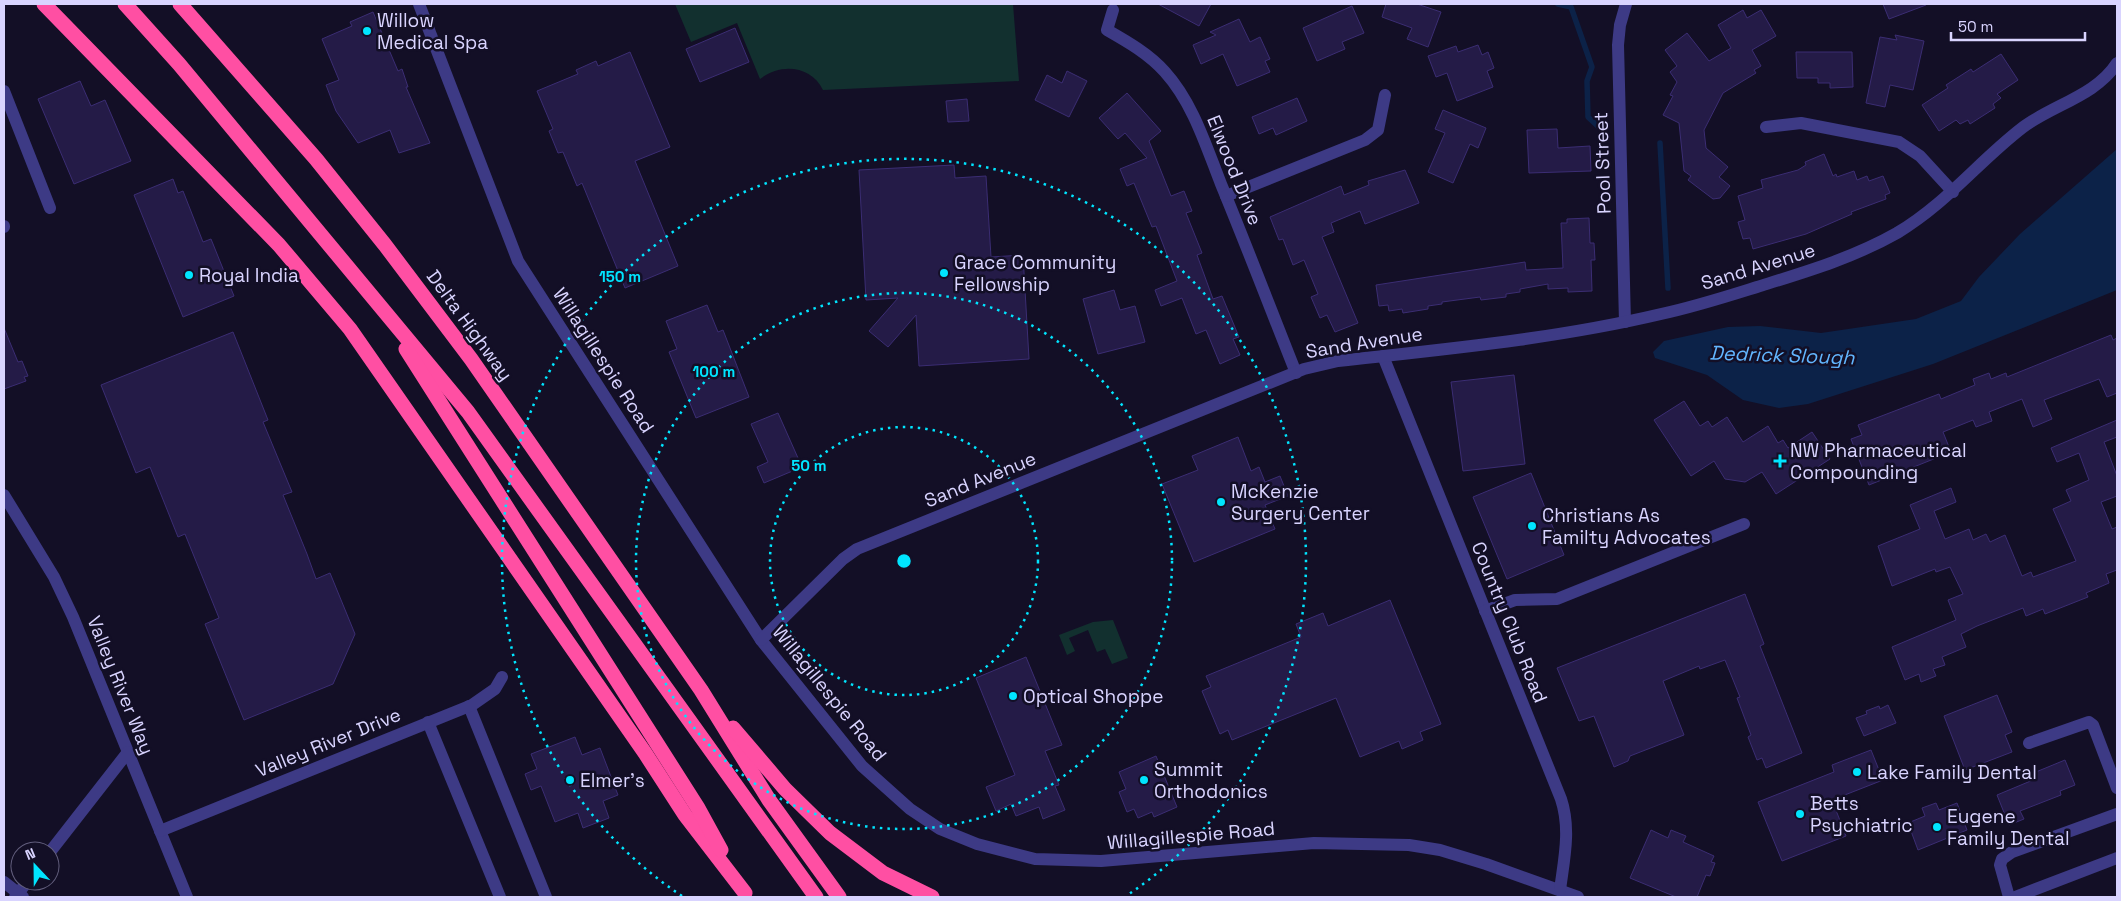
<svg xmlns="http://www.w3.org/2000/svg" width="2121" height="901" font-family="'Space Grotesk',sans-serif">
<rect width="100%" height="100%" fill="#130f26"/>
<g fill="#12302f">
<path d="M 675,4 L 1013,4 L 1019,81 L 823,90 C 811,65 780,63 760,79 L 737,23 L 691,42 Z"/>
<polygon points="1113,620 1128,658 1112,664 1105,649 1097,652 1088,630 1069,638 1075,651 1067,655 1059,635 1093,622"/>
</g>
<polygon fill="#0c2248" points="2117,149 2117,290 1933,364 1808,404 1779,408 1743,400 1707,375 1655,358 1653,352 1664,341 1728,327 1760,326 1821,333 1916,319 1961,301 1979,277 2020,234"/>
<g fill="none" stroke-linecap="round" stroke-linejoin="round">
<g stroke="#0c2248" stroke-width="5.5">
<polyline points="1558,4 1571,7 1592,67 1587,81 1588,117 1602,130"/>
<polyline points="1660,143 1668,288"/>
</g>
</g>
<g fill="#241b47" stroke="#3b2d73">
<polygon points="1158,4 1211,4 1199,26"/>
<polygon points="1386,4 1417,4 1441,12 1428,47 1407,39 1412,28 1382,17"/>
<polygon points="1883,4 1926,4 1926,5 1889,19"/>
<polygon points="1352,6 1364,33 1342,42 1345,49 1317,61 1303,28"/>
<polygon points="1743,10 1747,18 1761,10 1776,36 1752,50 1761,66 1754,70 1756,73 1723,93 1704,130 1706,148 1728,167 1719,177 1730,186 1720,198 1713,199 1688,180 1691,176 1684,171 1679,123 1663,115 1673,96 1670,95 1677,82 1670,72 1677,66 1665,50 1687,33 1709,61 1731,48 1718,25"/>
<polygon points="373,12 398,71 402,69 408,87 406,87 430,143 399,153 390,130 358,143 336,111 326,85 339,80 322,39 352,26 350,22"/>
<polygon points="1239,19 1250,42 1260,37 1270,59 1265,61 1270,72 1237,86 1223,54 1201,64 1193,45 1216,35 1210,32"/>
<polygon points="735,28 749,62 700,82 686,49"/>
<polygon points="1895,35 1924,41 1913,90 1890,85 1885,107 1866,103 1880,37 1897,40"/>
<polygon points="1478,45 1482,55 1488,52 1494,68 1487,71 1493,87 1457,101 1447,73 1436,77 1428,56 1456,46 1458,52"/>
<polygon points="630,52 670,147 635,161 678,266 625,288 582,183 577,186 563,152 558,153 549,131 553,129 537,91 578,74 576,70 596,61 598,66"/>
<polygon points="1796,52 1852,52 1853,87 1830,88 1830,83 1818,83 1818,78 1797,78"/>
<polygon points="2001,54 2018,80 1997,94 2001,98 1993,104 1995,108 1970,124 1968,120 1960,124 1956,120 1939,131 1922,105 1948,88 1946,85 1971,69 1973,72"/>
<polygon points="1067,71 1087,81 1069,117 1035,100 1047,75 1062,83"/>
<polygon points="80,81 91,106 105,100 131,161 74,184 38,99"/>
<polygon points="1127,93 1161,131 1149,141 1171,196 1184,191 1192,211 1186,213 1202,253 1197,255 1213,299 1222,296 1239,337 1233,339 1240,355 1220,364 1206,330 1196,334 1182,298 1161,306 1155,290 1177,281 1156,226 1152,227 1134,183 1127,186 1120,169 1147,158 1125,133 1118,139 1099,118"/>
<polygon points="1297,98 1307,121 1276,135 1273,128 1259,134 1252,117"/>
<polygon points="967,99 969,121 948,122 946,101"/>
<polygon points="1443,110 1486,128 1478,148 1470,144 1453,183 1428,172 1445,133 1435,129"/>
<polygon points="1557,129 1558,148 1590,146 1591,171 1529,173 1527,130"/>
<polygon points="1824,154 1833,176 1836,174 1837,177 1854,171 1857,180 1867,176 1869,181 1883,176 1890,193 1885,195 1886,199 1851,212 1852,214 1806,234 1753,249 1750,238 1743,239 1738,222 1745,220 1738,196 1763,188 1761,180 1798,170 1806,165 1805,162"/>
<polygon points="954,165 955,178 986,176 991,257 1023,255 1029,359 919,366 916,315 888,347 869,331 898,298 866,300 859,170"/>
<polygon points="1405,170 1419,203 1365,224 1360,211 1331,223 1334,232 1322,237 1358,323 1335,332 1327,315 1320,318 1311,297 1318,294 1304,260 1293,265 1283,239 1279,240 1270,217 1341,186 1344,195 1369,185 1368,181"/>
<polygon points="173,179 178,193 183,191 203,242 211,239 234,296 183,317 134,195"/>
<polygon points="1589,218 1590,243 1594,243 1595,260 1591,260 1592,291 1568,292 1568,288 1548,289 1548,284 1520,289 1520,292 1506,294 1506,297 1481,300 1480,297 1442,302 1442,304 1428,306 1428,309 1403,313 1402,309 1389,311 1388,305 1379,306 1376,285 1525,262 1526,270 1563,268 1561,223 1567,223 1567,219"/>
<polygon points="1114,290 1120,310 1135,306 1145,342 1098,354 1083,299"/>
<polygon points="707,305 718,332 723,330 749,397 696,418 669,352 677,349 666,321"/>
<polygon points="4,328 18,362 22,361 28,376 24,377 26,381 4,389"/>
<polygon points="233,332 268,420 263,422 292,492 283,495 307,554 316,579 330,573 355,634 333,684 244,720 205,624 219,618 185,534 178,537 150,467 136,473 101,385"/>
<polygon points="2111,335 2113,340 2117,338 2117,393 2107,397 2099,379 2044,400 2052,419 2033,427 2022,399 1989,412 1992,421 1976,427 1973,420 1943,432 1951,452 1869,485 1851,439 1862,435 1858,425 1939,394 1941,399 1975,385 1973,379 1989,373 1991,379 2006,373 2007,377"/>
<polygon points="1514,375 1525,464 1463,471 1451,382"/>
<polygon points="1684,401 1700,426 1708,421 1712,427 1727,417 1743,442 1768,426 1778,443 1783,440 1788,448 1812,432 1830,459 1776,494 1762,472 1745,482 1725,479 1714,461 1691,476 1654,420"/>
<polygon points="778,413 802,467 764,483 757,467 768,462 751,424"/>
<polygon points="2117,420 2117,437 2104,442 2117,476 2117,496 2101,502 2112,529 2117,527 2117,570 2106,574 2109,583 2086,593 2088,597 2045,614 2043,609 2026,616 2023,608 1977,626 1961,634 1966,647 1942,657 1945,665 1933,669 1936,676 1921,682 1919,674 1905,680 1892,647 1956,620 1948,600 1963,594 1950,567 1936,572 1935,569 1892,586 1878,546 1920,529 1910,505 1951,488 1956,502 1934,511 1945,539 1969,529 1973,540 1986,534 1990,542 2005,535 2022,576 2031,572 2033,577 2076,561 2053,509 2071,501 2066,490 2089,480 2079,453 2057,462 2051,448"/>
<polygon points="1238,437 1251,471 1259,467 1265,482 1280,476 1288,496 1265,505 1275,529 1194,562 1162,484 1198,470 1192,456"/>
<polygon points="1531,473 1564,555 1507,579 1473,497"/>
<polygon points="1745,594 1764,644 1760,646 1802,753 1766,768 1762,758 1757,760 1748,737 1751,735 1737,698 1740,697 1725,660 1700,669 1699,666 1663,681 1684,735 1630,756 1628,761 1614,767 1594,716 1579,721 1557,668"/>
<polygon points="1390,600 1441,724 1420,732 1423,740 1402,749 1399,741 1360,757 1336,698 1232,740 1228,730 1220,734 1202,691 1211,687 1206,676 1301,637 1296,624 1323,613 1328,626"/>
<polygon points="1026,657 1062,745 1045,751 1059,785 1055,786 1065,810 1043,819 1039,807 1016,816 1011,804 996,811 986,787 1015,775 976,678"/>
<polygon points="1997,695 2012,732 2005,735 2012,752 1965,770 1944,716"/>
<polygon points="1888,705 1896,723 1864,736 1856,718 1867,714 1866,711 1879,706 1880,709"/>
<polygon points="575,737 582,755 600,748 618,795 603,801 609,818 583,828 578,813 555,822 541,786 531,790 525,774 537,769 531,754"/>
<polygon points="1871,750 1883,780 1832,800 1846,836 1782,861 1758,802 1834,772 1832,765"/>
<polygon points="1156,756 1177,807 1154,817 1152,812 1138,818 1134,809 1127,812 1119,792 1126,789 1119,772"/>
<polygon points="2065,760 2075,785 2060,791 2061,795 2020,811 2024,819 2009,825 1997,795 2033,780 2031,774"/>
<polygon points="1936,803 1939,810 1957,803 1967,830 1918,850 1908,823 1925,816 1922,808"/>
<polygon points="1651,830 1668,838 1671,830 1686,836 1683,842 1714,856 1711,862 1715,863 1710,876 1706,875 1697,897 1676,897 1630,878"/>
</g>
<g fill="none" stroke-linecap="round" stroke-linejoin="round">
<g stroke="#3d3a85" stroke-width="12">
<polyline points="419,4 518,261 761,640 862,766 910,809 940,829 977,844 1035,859 1101,861 1314,843 1409,845 1440,850 1486,864 1578,897"/>
<path d="M 1113,10 L 1107,30 C 1128,42 1149,54 1165,72 C 1193,103 1206,146 1221,184 C 1247,247 1271,310 1296,373"/>
<polyline points="4,91 50,208"/>
<polyline points="1766,127 1801,123 1899,142 1920,156 1953,192"/>
<polyline points="1226,196 1365,140 1378,130 1385,95"/>
<polyline points="4,226 4,227"/>
<polyline points="1625,322 1618,45 1620,25 1626,4"/>
<path d="M 1383,356 L 1561,799 C 1571,829 1564,859 1560,890"/>
<polyline points="4,495 54,577 73,617 187,897"/>
<polyline points="1485,611 1515,600 1557,599 1744,524"/>
<path d="M 761,640 L 843,559 L 857,549 L 1304,369 L 1338,361 C 1446,349 1555,339 1661,314 C 1694,307 1725,297 1757,287 C 1805,272 1853,258 1897,233 C 1947,203 1978,162 2022,128 C 2052,105 2096,96 2117,63"/>
<polyline points="469,706 546,897"/>
<polyline points="428,722 500,897"/>
<polyline points="2029,743 2089,722 2093,725 2117,788"/>
<polyline points="160,831 472,705 495,689 502,677"/>
<polyline points="50,852 128,752"/>
<polyline points="4,882 23,897"/>
<polyline points="15,897 28,881"/>
<polyline points="2009,897 2000,865 2002,859 2012,852 2117,814"/>
<polyline points="2015,897 2117,858"/>
</g>
<g stroke="#ff4fa3" stroke-width="15">
<polyline points="44,4 279,245 350,329 645,753 685,815 745,893"/>
<polyline points="125,4 179,64 468,412 816,897"/>
<polyline points="180,4 316,159 385,245 471,359 701,690 769,800 839,897"/>
<polyline points="406,349 698,808 721,850"/>
<polyline points="733,728 785,789 830,833 883,873 932,897"/>
</g>
</g>
<g fill="none" stroke="#00e5ff" stroke-width="2.5" stroke-dasharray="2.5 5">
<circle cx="904" cy="561" r="134"/>
<circle cx="904" cy="561" r="268"/>
<path d="M682 896A402 402 0 1 1 1126 896"/>
</g>
<g fill="#00e5ff" stroke="#130f26" stroke-width="2">
<circle cx="367" cy="31" r="5"/>
<circle cx="944" cy="273" r="5"/>
<circle cx="189" cy="275" r="5"/>
<path d="M1777.5 453.5h5v5h5v5h-5v5h-5v-5h-5v-5h5z"/>
<circle cx="1221" cy="502" r="5"/>
<circle cx="1532" cy="526" r="5"/>
<circle cx="1013" cy="696" r="5"/>
<circle cx="1857" cy="772" r="5"/>
<circle cx="570" cy="780" r="5"/>
<circle cx="1144" cy="780" r="5"/>
<circle cx="1800" cy="814" r="5"/>
<circle cx="1937" cy="827" r="5"/>
</g>
<g text-anchor="middle" stroke-width="5" stroke-linejoin="round" paint-order="stroke">
<g font-size="19" fill="#d9d4ff" stroke="#130f26" text-anchor="start">
<text x="377" y="27">Willow<tspan x="377" dy="22">Medical Spa</tspan></text>
<text x="954" y="269">Grace Community<tspan x="954" dy="22">Fellowship</tspan></text>
<text x="199" y="282">Royal India</text>
<text x="1790" y="457">NW Pharmaceutical<tspan x="1790" dy="22">Compounding</tspan></text>
<text x="1231" y="498">McKenzie<tspan x="1231" dy="22">Surgery Center</tspan></text>
<text x="1542" y="522">Christians As<tspan x="1542" dy="22">Familty Advocates</tspan></text>
<text x="1023" y="703">Optical Shoppe</text>
<text x="1154" y="776">Summit<tspan x="1154" dy="22">Orthodonics</tspan></text>
<text x="1867" y="779">Lake Family Dental</text>
<text x="580" y="787">Elmer's</text>
<text x="1810" y="810">Betts<tspan x="1810" dy="22">Psychiatric</tspan></text>
<text x="1947" y="823">Eugene<tspan x="1947" dy="22">Family Dental</tspan></text>
</g>
<g font-size="19" fill="#d9d4ff" stroke="#130f26">
<text transform="translate(1602 163) rotate(-92)" y="7">Pool Street</text>
<text transform="translate(1235 170) rotate(68)" y="7">Elwood Drive</text>
<text transform="translate(1758 266) rotate(-17)" y="7">Sand Avenue</text>
<text transform="translate(470 325) rotate(54)" y="7">Delta Highway</text>
<text transform="translate(1364 342) rotate(-9)" y="7">Sand Avenue</text>
<text transform="translate(604 360) rotate(57)" y="7">Willagillespie Road</text>
<text transform="translate(980 479) rotate(-22)" y="7">Sand Avenue</text>
<text transform="translate(1510 622) rotate(68)" y="7">Country Club Road</text>
<text transform="translate(121 685) rotate(68)" y="7">Valley River Way</text>
<text transform="translate(830 693) rotate(51)" y="7">Willagillespie Road</text>
<text transform="translate(328 742) rotate(-22)" y="7">Valley River Drive</text>
<text transform="translate(1191 835) rotate(-5)" y="7">Willagillespie Road</text>
</g>
<g font-size="20" font-style="italic" fill="#62b6ff" stroke="#130f26">
<text transform="translate(1782 355) rotate(2)" y="7">Dedrick Slough</text>
</g>
</g>
<circle cx="904" cy="561" r="8" fill="#00e5ff" stroke="#130f26" stroke-width="2.5"/>
<g font-size="15" text-anchor="middle" font-weight="bold" fill="#00e5ff" stroke="#130f26" stroke-width="5" stroke-linejoin="round" paint-order="stroke">
<text x="620" y="282">150 m</text>
<text x="714" y="377">100 m</text>
<text x="809" y="471">50 m</text>
</g>
<rect width="2121" height="901" fill="none" stroke="#d9d4ff" stroke-width="10"/>
<g transform="translate(35 866) rotate(338)"><circle r="24" fill="#130f26" stroke="#625e7d"/>
<path d="M0-4L9 19L0 12L-9 19Z" fill="#00e5ff"/>
<text y="-8" font-size="14" font-weight="bold" text-anchor="middle" fill="#d9d4ff">N</text>
</g>
<path d="M1951 32v8h134v-8" fill="none" stroke="#d9d4ff" stroke-width="2.5"/>
<text x="1958" y="32" font-size="15" fill="#d9d4ff" stroke="#130f26" stroke-width="4" paint-order="stroke">50 m</text>
</svg>
